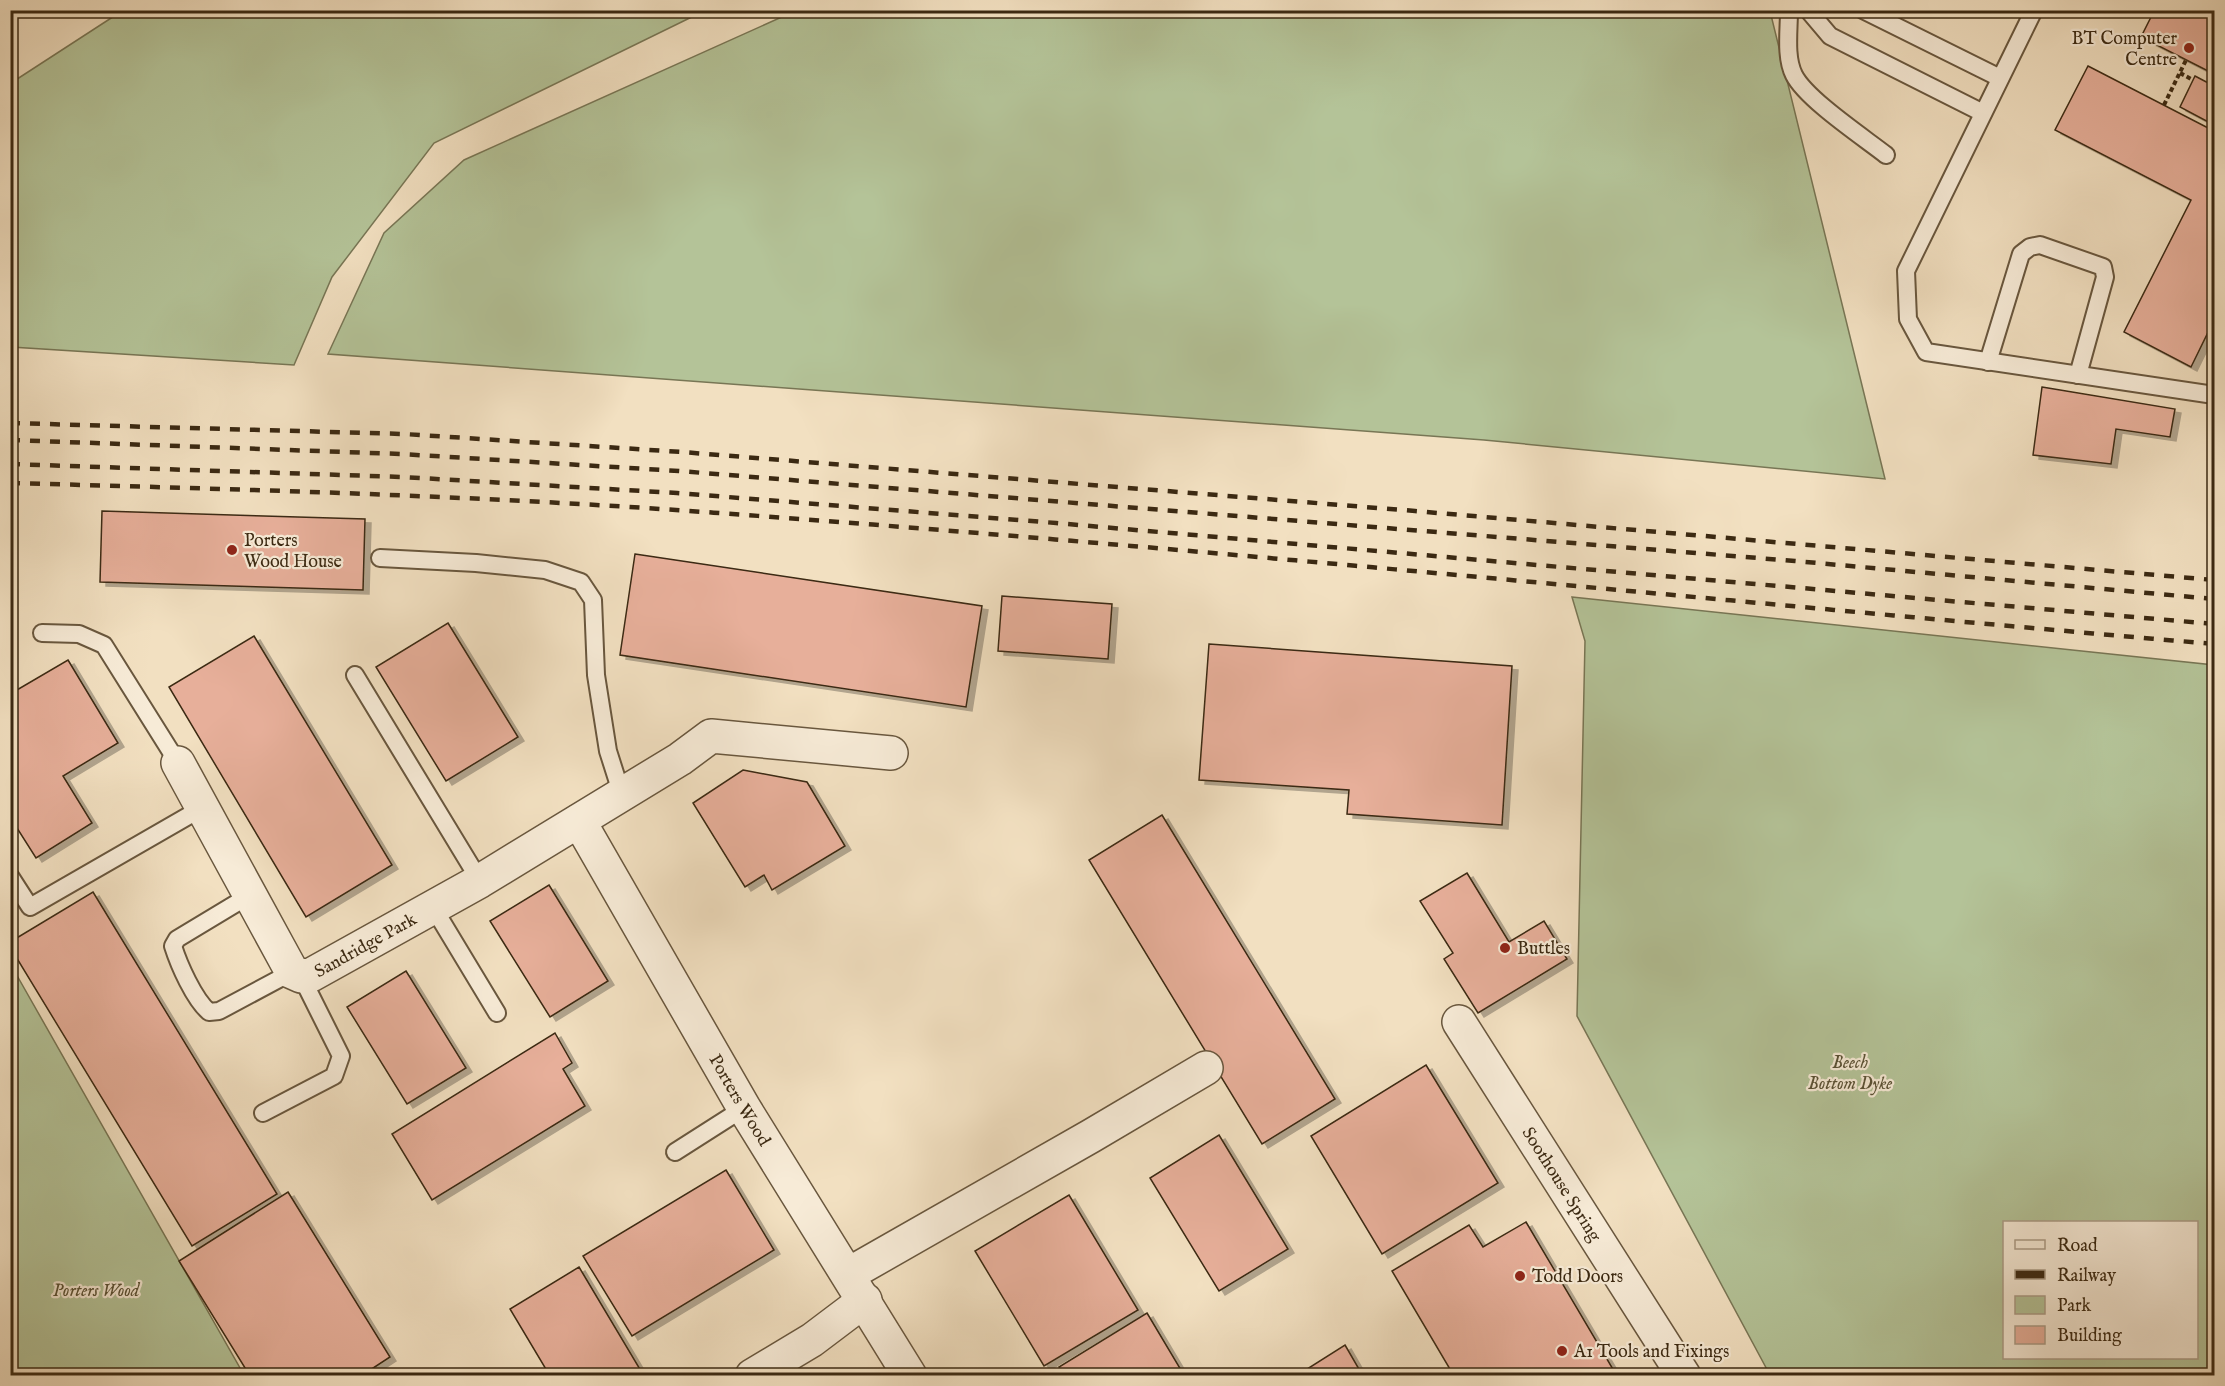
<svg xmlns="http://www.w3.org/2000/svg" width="2225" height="1386" font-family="'IM FELL English',serif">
<defs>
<filter id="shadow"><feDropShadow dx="6" dy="4" stdDeviation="0" flood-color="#0004"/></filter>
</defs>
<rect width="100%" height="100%" fill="#f2e0c1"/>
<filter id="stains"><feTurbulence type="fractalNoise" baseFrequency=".00333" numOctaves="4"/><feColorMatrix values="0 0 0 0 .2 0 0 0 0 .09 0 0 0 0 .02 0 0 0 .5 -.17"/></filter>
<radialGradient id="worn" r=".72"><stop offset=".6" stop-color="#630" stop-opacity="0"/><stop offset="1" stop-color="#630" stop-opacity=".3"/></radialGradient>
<g fill="#b4c398" stroke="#787655" stroke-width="1.5" fill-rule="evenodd">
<polygon points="122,11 122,10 704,11 434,143 332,277 294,365 11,347 11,83"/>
<polygon points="795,11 1770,11 1885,479 1484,440 328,354 384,233 464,160"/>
<path d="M 1572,597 L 2214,665 L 2214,1375 L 1770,1375 L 1577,1016 L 1585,641 ZM 2196,1222 L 2196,1358 L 2004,1358 L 2004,1222 Z"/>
<polygon points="11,965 244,1375 11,1375"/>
</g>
<g fill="#e7af9a" stroke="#3b2912" stroke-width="1.5" filter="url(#shadow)">
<polygon points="2139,10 2214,10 2214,74 2141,37 2151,17"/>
<polygon points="2088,66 2214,131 2214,320 2191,367 2124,332 2191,200 2055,130"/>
<polygon points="2195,76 2214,86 2214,125 2180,107"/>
<polygon points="2042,387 2175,409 2170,437 2116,429 2111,464 2033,455"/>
<polygon points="102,511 365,519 363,590 100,582"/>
<polygon points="635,554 982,606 966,707 620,655"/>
<polygon points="1002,596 1112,604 1108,659 998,651"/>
<polygon points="448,623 518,737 446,781 376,667"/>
<polygon points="254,636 392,865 306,917 169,687"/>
<polygon points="1209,644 1512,666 1502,825 1347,814 1349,790 1199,780"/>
<polygon points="68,660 118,743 63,776 92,823 36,858 10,817 10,694"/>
<polygon points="743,770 807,782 845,846 772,890 764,875 745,887 693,803"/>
<polygon points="1162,815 1335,1099 1262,1144 1089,860"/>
<polygon points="1467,873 1509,942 1544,921 1567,959 1478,1013 1444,959 1453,953 1420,901"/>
<polygon points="549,885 608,981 550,1017 490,921"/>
<polygon points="93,892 277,1194 192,1246 10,947 10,942"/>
<polygon points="406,971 466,1068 407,1104 347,1007"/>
<polygon points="555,1033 572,1063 563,1069 585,1106 432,1200 392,1134"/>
<polygon points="1426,1065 1498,1183 1382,1254 1311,1136"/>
<polygon points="1219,1135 1288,1249 1219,1291 1150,1178"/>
<polygon points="726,1170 774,1250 632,1336 583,1256"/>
<polygon points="288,1192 390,1357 361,1376 250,1376 179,1261"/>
<polygon points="1069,1195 1138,1310 1044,1366 975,1251"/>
<polygon points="1526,1222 1617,1376 1454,1376 1392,1271 1469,1225 1483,1247"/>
<polygon points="579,1267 644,1376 550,1376 510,1309"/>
<polygon points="1147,1313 1181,1370 1171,1376 1065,1376 1059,1367"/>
<polygon points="1345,1345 1363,1376 1296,1376"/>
</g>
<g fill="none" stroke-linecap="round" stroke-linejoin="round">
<defs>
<g id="lane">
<path d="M 1789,10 C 1789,31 1785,57 1794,75 C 1806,99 1863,137 1886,155"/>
<polyline points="1808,10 1830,36 1983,113"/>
<polyline points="1863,10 2000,78"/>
<polyline points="2034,10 1906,271 1908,319 1926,352 2214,395"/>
<polyline points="1988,362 2021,254 2030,247 2040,245 2103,267 2105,277 2078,375"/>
<polyline points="380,558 476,563 545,570 581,582 593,600 596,675 608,751 622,795"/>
<polyline points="42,633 79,634 104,645 178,763"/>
<polyline points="355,675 480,881"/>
<polyline points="10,876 30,907 202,808"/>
<path d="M 250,895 L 177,939 L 173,946 C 179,965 194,999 209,1012 L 219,1011 L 292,972"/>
<polyline points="433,907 497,1013"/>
<polyline points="263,1113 334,1076 341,1056 301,976"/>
<polyline points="675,1152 744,1108"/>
</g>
<g id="street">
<path id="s1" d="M 178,763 L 292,972 L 301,976 L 311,975 L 480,881 L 680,759 L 711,736 L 891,753"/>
<path id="s2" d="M 579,821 L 744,1108 L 910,1376"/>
<path id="s3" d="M 1459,1022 L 1684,1376"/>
<polyline points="849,1274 1091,1136 1206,1068"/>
<polyline points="752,1376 812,1340 865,1300"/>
</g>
</defs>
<use href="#lane" stroke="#69573e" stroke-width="20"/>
<use href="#street" stroke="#69573e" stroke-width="36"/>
<g stroke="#3b2912" stroke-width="4" stroke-dasharray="4.5 3" stroke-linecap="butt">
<polyline points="2180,73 2193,80"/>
<polyline points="2164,105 2186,60"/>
</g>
<use href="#lane" stroke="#f7ebd7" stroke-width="16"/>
<use href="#street" stroke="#f7ebd7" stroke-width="33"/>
<g stroke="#3b2912" stroke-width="4.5" stroke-dasharray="10 10" stroke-linecap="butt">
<polyline points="10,423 404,434 682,452 1415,511 2214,580"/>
<polyline points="10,440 401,454 679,471 1795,561 2214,599"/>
<polyline points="10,464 402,477 677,493 1056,523 2214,624"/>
<path d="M 10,483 C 233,489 455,495 676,510 C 1190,546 1702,600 2214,644"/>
</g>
</g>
<g fill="#8f2418" stroke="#f7ebd7" stroke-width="2">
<circle cx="2189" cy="48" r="6"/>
<circle cx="232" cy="550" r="6"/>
<circle cx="1505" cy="948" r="6"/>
<circle cx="1520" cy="1276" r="6"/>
<circle cx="1562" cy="1351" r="6"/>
</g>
<g text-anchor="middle" stroke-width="4.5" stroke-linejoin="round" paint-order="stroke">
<g font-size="18" fill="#3b2912" stroke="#f7ebd7" text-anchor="start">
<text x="2177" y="44" text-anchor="end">BT Computer<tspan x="2177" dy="21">Centre</tspan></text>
<text x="244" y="546">Porters<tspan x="244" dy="21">Wood House</tspan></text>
<text x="1517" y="954">Buttles</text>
<text x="1532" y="1282">Todd Doors</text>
<text x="1574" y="1357">A1 Tools and Fixings</text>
</g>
<g font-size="18" fill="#3b2912" stroke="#f7ebd7">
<text dy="6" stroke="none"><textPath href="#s1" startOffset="320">Sandridge Park</textPath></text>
<text dy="6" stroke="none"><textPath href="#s2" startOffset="322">Porters Wood</textPath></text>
<text dy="6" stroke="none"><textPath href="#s3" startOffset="192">Soothouse Spring</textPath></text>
</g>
<g font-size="18" font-style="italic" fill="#595034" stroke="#f7ebd7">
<text x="1850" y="1068">Beech<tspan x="1850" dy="21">Bottom Dyke</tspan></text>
<text x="96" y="1296">Porters Wood</text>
</g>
</g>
<rect width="2225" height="1386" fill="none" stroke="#f2e0c1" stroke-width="36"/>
<rect x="12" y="12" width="2201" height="1362" fill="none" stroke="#3b2912" stroke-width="3"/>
<rect x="18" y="18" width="2189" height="1350" fill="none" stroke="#3b2912" stroke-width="1.5"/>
<rect x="2003" y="1221" width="195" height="138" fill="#f7ebd7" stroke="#ac9d88" stroke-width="1.5"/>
<rect x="2015" y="1240" width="30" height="9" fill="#f7ebd7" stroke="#ac9d88" stroke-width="1.5"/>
<text x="2057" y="1251" font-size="18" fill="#3b2912">Road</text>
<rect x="2015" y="1270" width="30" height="9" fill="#3b2912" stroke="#ac9d88" stroke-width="1.5"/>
<text x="2057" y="1281" font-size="18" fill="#3b2912">Railway</text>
<rect x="2015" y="1296" width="30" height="18" fill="#b4c398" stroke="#ac9d88" stroke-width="1.5"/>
<text x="2057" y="1311" font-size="18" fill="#3b2912">Park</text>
<rect x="2015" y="1326" width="30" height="18" fill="#e7af9a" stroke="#ac9d88" stroke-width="1.5"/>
<text x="2057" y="1341" font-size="18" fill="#3b2912">Building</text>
<rect width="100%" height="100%" filter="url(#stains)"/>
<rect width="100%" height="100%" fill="url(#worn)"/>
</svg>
